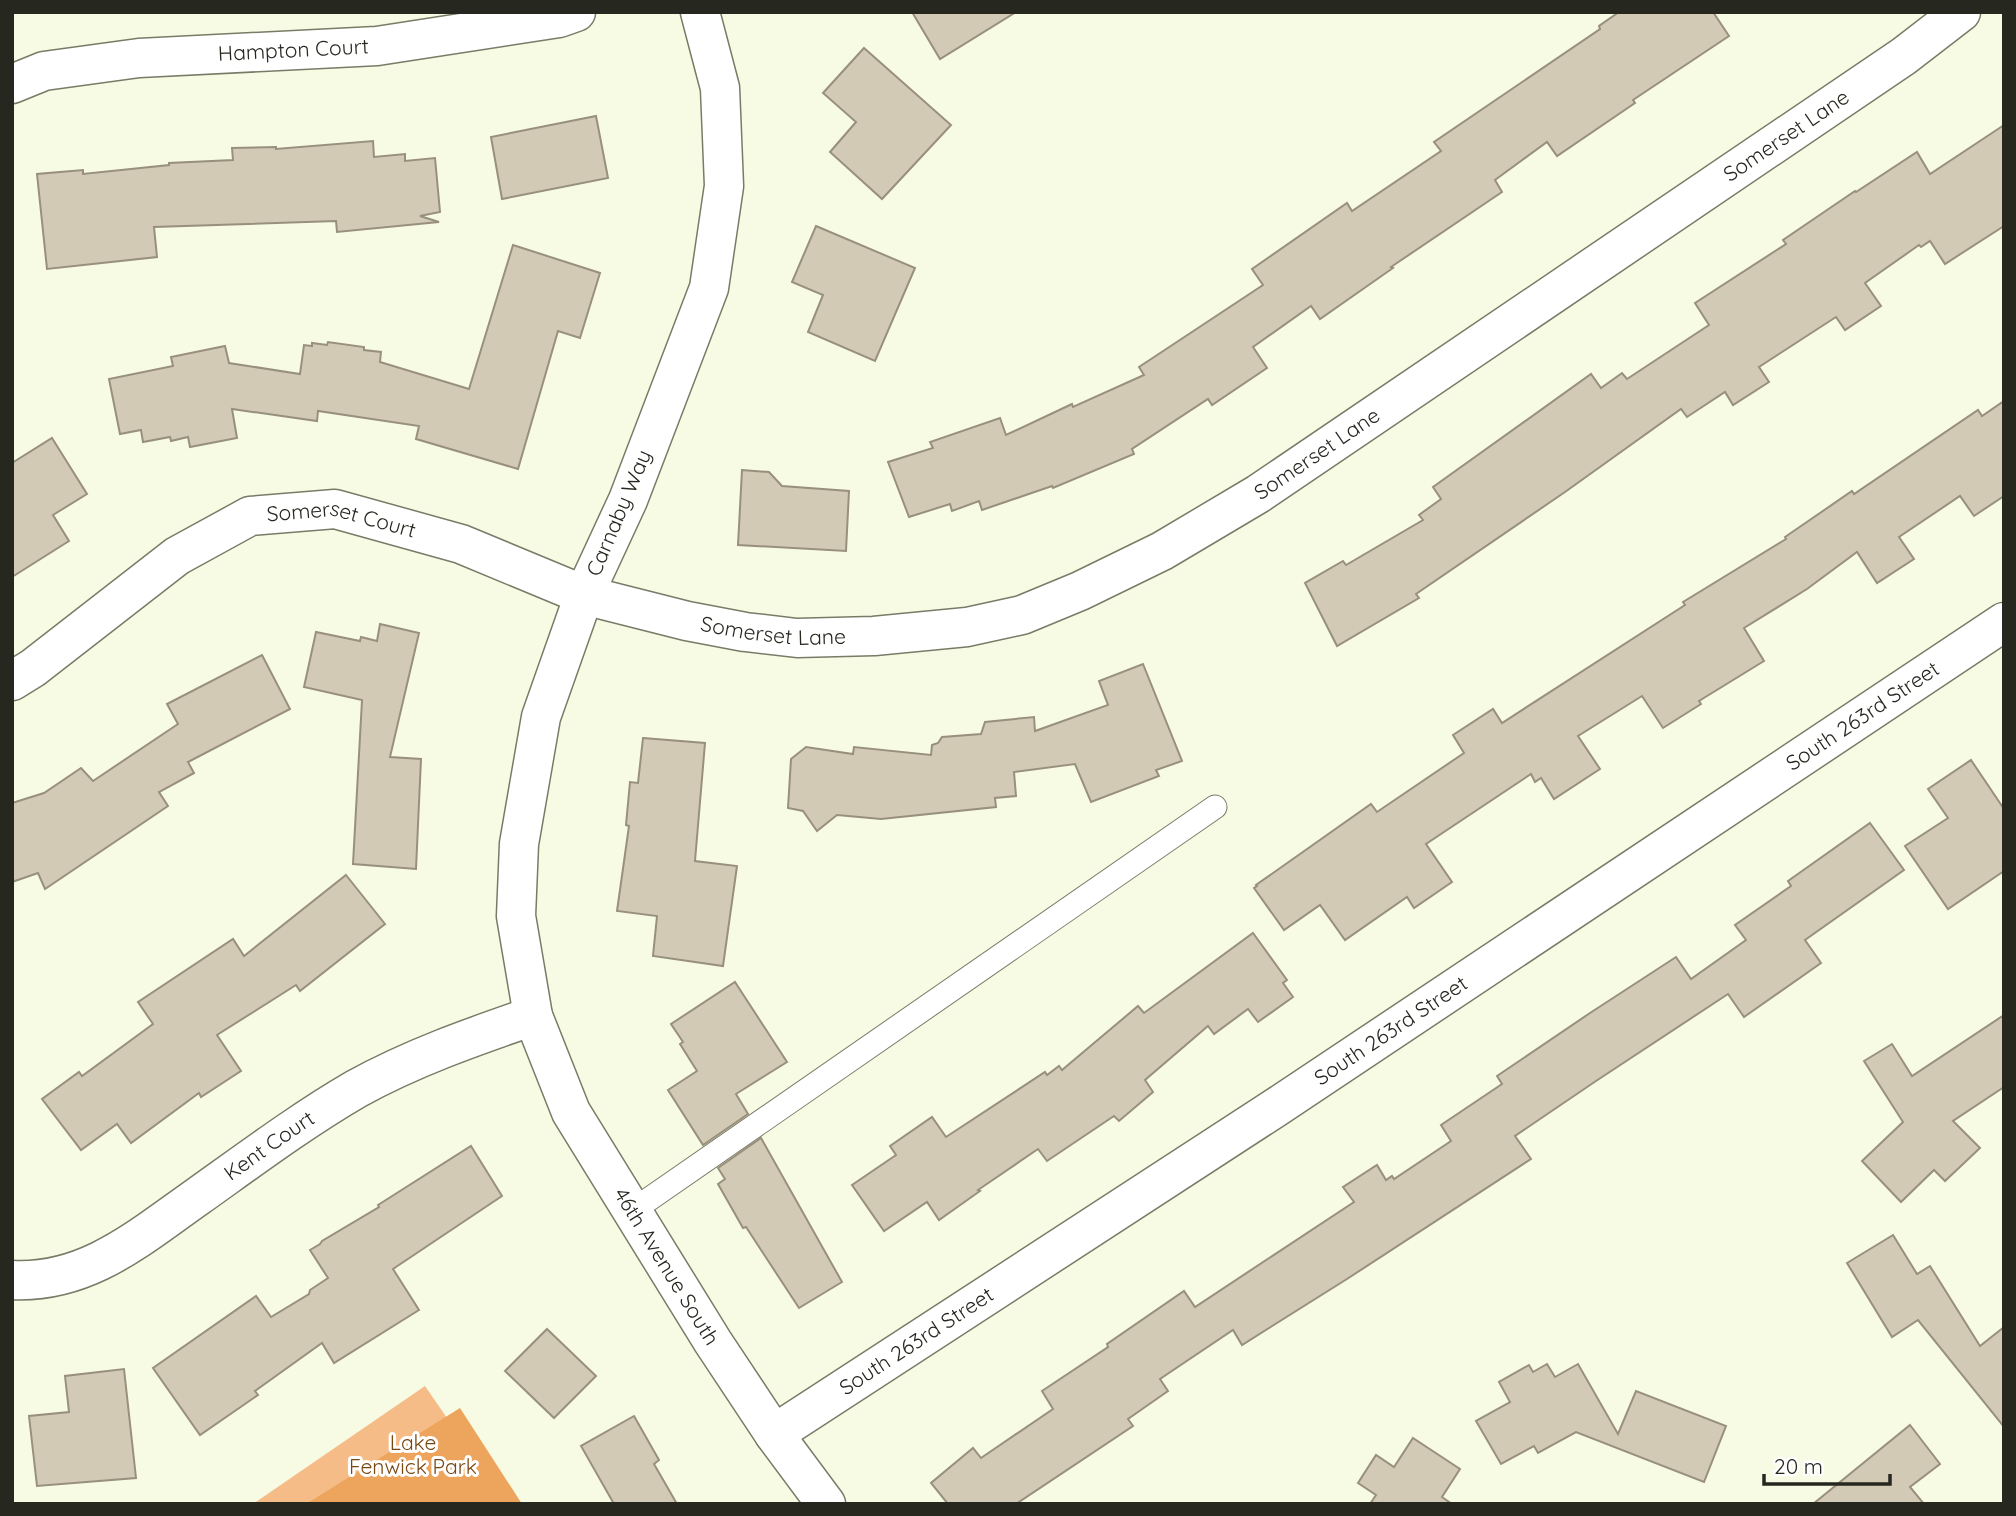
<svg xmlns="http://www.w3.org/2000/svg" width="2016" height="1516" font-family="Quicksand,sans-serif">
<rect width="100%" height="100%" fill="#f8fbe4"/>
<polygon fill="#f5bc88" points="425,1386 506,1504 253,1504"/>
<polygon fill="#eda45c" points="460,1408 522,1504 306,1504"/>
<g fill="#d2cab5" stroke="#98907d" stroke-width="2">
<polygon points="912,12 1016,12 940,59"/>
<polygon points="1619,12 1713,12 1729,36 1633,100 1635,103 1557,156 1547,142 1495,180 1502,192 1391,267 1393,268 1320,319 1311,306 1253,347 1267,368 1212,405 1208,399 1132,449 1134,454 1053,488 1052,486 982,510 979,501 952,511 950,504 909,517 888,462 933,448 930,442 1000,418 1006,435 1072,404 1073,407 1144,375 1139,367 1263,285 1252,269 1347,203 1352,211 1441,151 1434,142 1600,29 1599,26"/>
<polygon points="864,48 951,125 882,199 830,152 856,122 823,93"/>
<polygon points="596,116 608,178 502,199 491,137"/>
<polygon points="2004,125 2004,226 1945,264 1930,241 1921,247 1919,245 1865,283 1881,306 1845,330 1836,317 1759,367 1769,382 1733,405 1725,392 1687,417 1681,409 1565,492 1416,594 1419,598 1337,646 1305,583 1343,561 1346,565 1423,520 1419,515 1441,499 1433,487 1591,374 1601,388 1622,373 1627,379 1709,325 1695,303 1786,244 1783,240 1855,191 1856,192 1917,152 1930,174"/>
<polygon points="373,141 374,157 405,154 405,161 435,158 440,212 420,216 439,222 337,232 336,221 154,227 157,257 47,269 37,174 83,170 83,174 169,165 169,163 233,160 232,148 276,147 276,149"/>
<polygon points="816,226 915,268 875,361 808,332 823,295 792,282"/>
<polygon points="513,245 600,273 580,338 558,331 518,469 416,439 419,426 318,411 317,421 232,409 237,438 190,447 188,437 171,441 170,437 143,442 141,430 120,434 109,379 173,366 171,357 225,346 229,363 300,374 304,345 312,346 312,343 327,345 328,342 364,347 364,350 381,352 380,362 469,389"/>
<polygon points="2004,401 2004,496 1974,516 1960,496 1899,537 1914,559 1877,583 1857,552 1807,589 1744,628 1764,661 1699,701 1701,704 1663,728 1642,696 1578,736 1600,769 1554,799 1541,778 1535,782 1531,774 1426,844 1452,882 1414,908 1407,897 1345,940 1320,905 1284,930 1254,888 1257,886 1256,885 1371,804 1377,812 1464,753 1453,735 1493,709 1502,723 1685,605 1683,602 1786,539 1785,537 1852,491 1854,494 1978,410 1982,416"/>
<polygon points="52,438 87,494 53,515 69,541 12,577 12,463"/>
<polygon points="742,470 769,472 782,486 849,491 846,551 738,545"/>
<polygon points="380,624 419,633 390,757 421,759 416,869 353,864 362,700 304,687 316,632 360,641 361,637 377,641"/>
<polygon points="262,655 290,709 188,762 194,773 159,792 168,806 45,889 38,873 12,882 12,803 44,793 81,768 93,781 178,724 167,704"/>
<polygon points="1143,664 1182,761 1156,770 1159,776 1091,802 1075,764 1014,772 1016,796 995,798 996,807 881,819 837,815 817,831 803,811 788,808 791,759 806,747 853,754 854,747 931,755 932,745 938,743 942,737 981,734 985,722 1034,717 1035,731 1108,705 1099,681"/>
<polygon points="643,738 705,743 695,861 737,866 723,966 653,956 657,916 617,911 629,826 626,825 630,782 638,783"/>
<polygon points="1971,760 2004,809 2004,871 1948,909 1905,846 1948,818 1928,789"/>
<polygon points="1870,823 1904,870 1805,940 1821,963 1744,1017 1728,994 1596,1081 1515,1136 1531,1159 1347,1279 1242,1345 1233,1330 1160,1379 1168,1391 1128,1419 1133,1426 1016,1504 948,1504 931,1483 973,1448 981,1458 1053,1409 1042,1391 1108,1347 1107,1344 1184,1291 1195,1307 1354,1202 1343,1187 1377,1165 1386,1180 1392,1176 1394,1179 1451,1141 1441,1125 1502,1084 1497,1076 1590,1013 1676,957 1691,979 1746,940 1735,925 1791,886 1788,881"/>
<polygon points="346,875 385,924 300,991 296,985 217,1035 241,1071 201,1097 199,1093 131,1143 117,1124 81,1150 42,1099 79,1072 82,1076 153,1024 138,1002 233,939 244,956"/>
<polygon points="1253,933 1287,980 1283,983 1293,997 1258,1022 1248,1009 1214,1034 1208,1026 1145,1080 1153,1092 1119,1121 1114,1116 1047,1161 1038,1149 978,1190 980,1191 939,1220 927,1202 884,1231 852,1185 896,1155 890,1146 932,1117 946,1137 1045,1072 1047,1075 1059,1066 1062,1070 1138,1006 1144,1013"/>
<polygon points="735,982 787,1062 736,1094 748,1114 703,1145 668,1090 697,1071 680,1044 683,1042 671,1024"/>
<polygon points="2004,1015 2004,1087 1953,1121 1980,1148 1945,1181 1934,1170 1901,1202 1862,1161 1903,1122 1864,1061 1892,1044 1912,1076"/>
<polygon points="761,1138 842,1282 799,1308 746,1227 743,1228 718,1184 725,1179 718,1168"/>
<polygon points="471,1146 502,1196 393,1269 419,1310 334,1363 322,1343 255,1391 258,1395 200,1435 153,1368 256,1296 271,1317 309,1294 310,1290 328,1278 310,1250 320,1244 322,1241 379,1207 378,1205"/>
<polygon points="1893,1235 1917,1274 1930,1266 1980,1346 2004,1327 2004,1427 1918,1320 1892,1337 1847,1263"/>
<polygon points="547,1329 596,1376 554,1418 505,1371"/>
<polygon points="1547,1364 1555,1377 1578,1364 1618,1434 1636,1391 1726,1426 1704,1482 1576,1432 1538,1453 1534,1446 1501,1464 1476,1421 1510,1402 1499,1382 1529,1365 1533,1372"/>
<polygon points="124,1369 136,1478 37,1486 29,1416 69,1412 65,1376"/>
<polygon points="634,1416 659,1460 654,1464 677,1504 614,1504 581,1446"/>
<polygon points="1910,1425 1940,1464 1910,1487 1924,1504 1813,1504"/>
<polygon points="1413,1438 1460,1469 1442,1497 1452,1504 1370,1504 1376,1495 1358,1483 1376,1455 1394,1467"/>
</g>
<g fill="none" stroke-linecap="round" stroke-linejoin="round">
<defs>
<polyline id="lane" points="632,1211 1215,807"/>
<g id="street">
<path id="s1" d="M 700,12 L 720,88 L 724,186 L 709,288 L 628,500 L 584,595 L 541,717 L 519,844 L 516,916 L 533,1016 L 571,1112 L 713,1342 L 774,1434 L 826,1504"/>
<path id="s2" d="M 12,84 L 44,71 L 139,58 L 377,46 L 559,18 L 576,12"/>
<path id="s3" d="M 12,681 L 33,668 L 177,556 L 250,516 L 335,509 L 461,544 L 584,595 L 687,621 L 745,632 L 797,638 L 874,636 L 967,627 L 1022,615 L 1080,591 L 1162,551 L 1258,494 L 1904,56 L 1961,12"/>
<path id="s4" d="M 12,1280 C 87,1284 140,1237 197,1197 C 249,1160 301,1121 356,1089 C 412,1058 472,1037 533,1016"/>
<path id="s5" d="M 774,1434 L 1275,1108 L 2004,622"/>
</g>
</defs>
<use href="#lane" stroke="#797b67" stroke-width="25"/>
<use href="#street" stroke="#797b67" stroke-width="41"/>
<use href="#lane" stroke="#fff" stroke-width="23"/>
<use href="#street" stroke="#fff" stroke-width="38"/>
</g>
<g text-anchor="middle" stroke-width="6" stroke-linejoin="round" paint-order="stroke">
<g font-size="21" fill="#26271f" stroke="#fff">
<text dy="7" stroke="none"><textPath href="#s2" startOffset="285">Hampton Court</textPath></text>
<text dy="7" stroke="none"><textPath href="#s3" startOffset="1988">Somerset Lane</textPath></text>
<text dy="7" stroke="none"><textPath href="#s3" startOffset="1421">Somerset Lane</textPath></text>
<text transform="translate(619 513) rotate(-67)" y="7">Carnaby Way</text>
<text dy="7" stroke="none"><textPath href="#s3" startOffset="383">Somerset Court</textPath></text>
<text dy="7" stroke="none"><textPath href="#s3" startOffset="833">Somerset Lane</textPath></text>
<text dy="7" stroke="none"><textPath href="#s5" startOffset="1304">South 263rd Street</textPath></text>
<text dy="7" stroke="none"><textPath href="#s5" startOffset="737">South 263rd Street</textPath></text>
<text dy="7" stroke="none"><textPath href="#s4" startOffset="296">Kent Court</textPath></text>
<text dy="7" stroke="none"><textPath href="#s1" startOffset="1328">46th Avenue South</textPath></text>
<text dy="7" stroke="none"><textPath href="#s5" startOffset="170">South 263rd Street</textPath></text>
</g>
<g font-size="21" fill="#784813" stroke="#fff">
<text x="413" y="1450">Lake<tspan x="413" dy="24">Fenwick Park</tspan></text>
</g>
</g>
<rect width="2016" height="1516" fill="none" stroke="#26271f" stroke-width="28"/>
<path d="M1764 1474v10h126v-10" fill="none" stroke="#26271f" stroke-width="3.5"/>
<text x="1774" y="1474" font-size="21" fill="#26271f" stroke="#ffffff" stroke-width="5" paint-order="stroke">20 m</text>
</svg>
